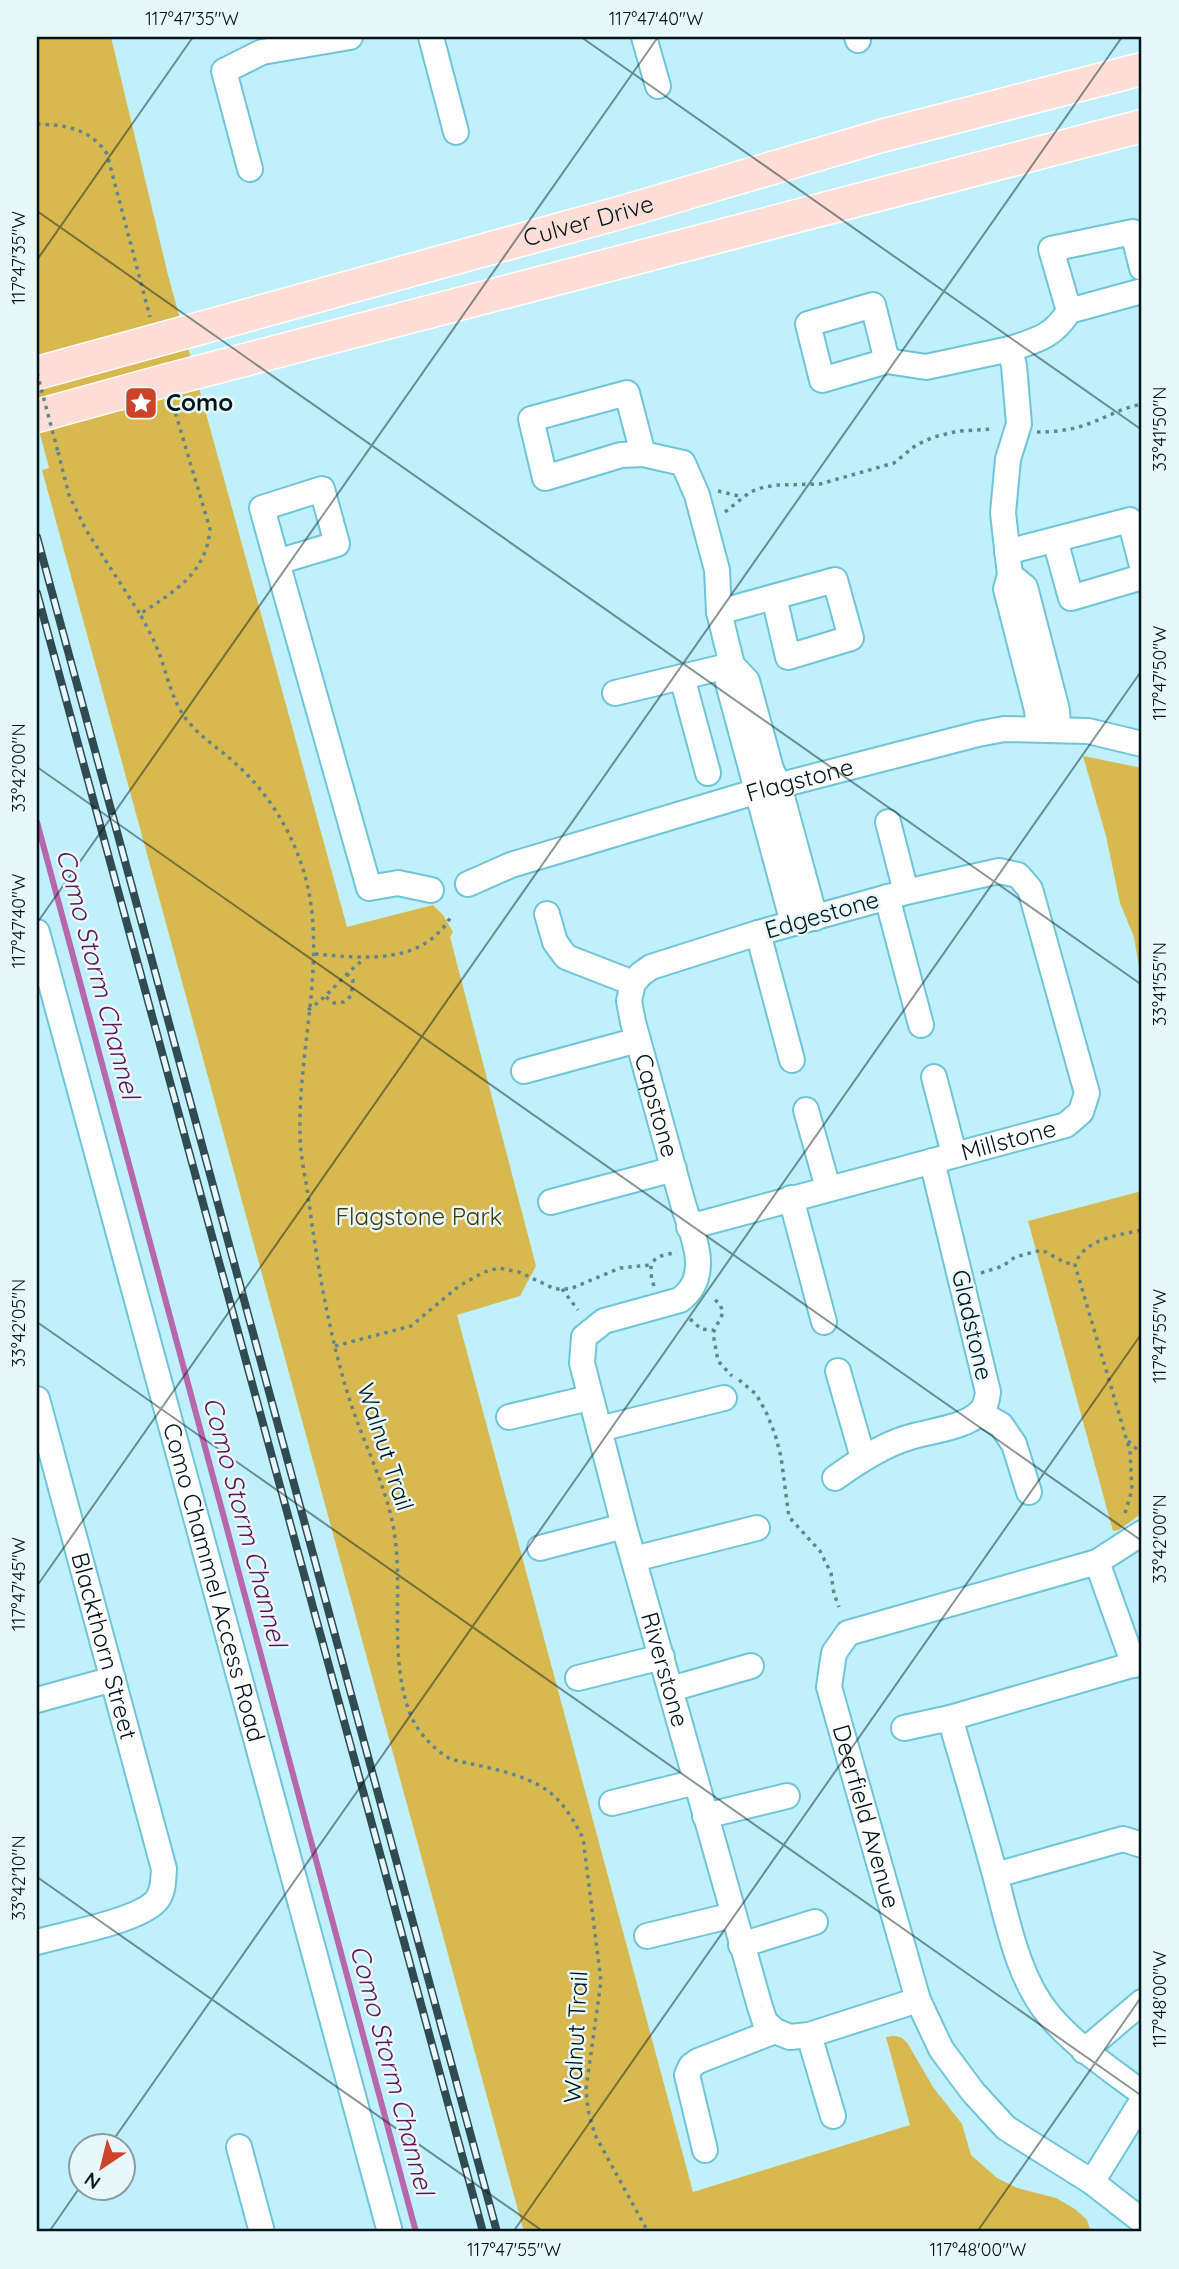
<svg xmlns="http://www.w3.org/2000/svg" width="1179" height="2269" font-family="Quicksand,sans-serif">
<rect width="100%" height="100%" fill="#bff0fb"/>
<g fill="#d8b950">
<path d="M 37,37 L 111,37 L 168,275 L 347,927 L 433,905 L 443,915 L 453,932 L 450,937 L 536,1266 L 520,1296 L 457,1315 L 693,2192 L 910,2125 L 886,2037 C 896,2035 901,2035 908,2044 L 933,2087 L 962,2124 L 971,2155 L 997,2178 L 1017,2188 L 1056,2198 L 1075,2209 L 1087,2220 L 1091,2232 L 524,2232 L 42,470 L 49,468 L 37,422 Z"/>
<polygon points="1083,756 1142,768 1142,985 1134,937 1120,903 1106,836"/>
<polygon points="1142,1191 1142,1513 1119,1530 1113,1531 1028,1221"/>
</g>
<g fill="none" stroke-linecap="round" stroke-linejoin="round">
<polyline stroke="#b867ac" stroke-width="6" points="37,822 416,2232"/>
<defs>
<g id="minor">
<polyline points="431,37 456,132"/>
<polyline points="644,37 658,86"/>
<polyline points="857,37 858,40"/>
<polyline points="250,169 224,71 262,52 350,37"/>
<polyline points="1069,311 1051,249 1133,232 1142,268"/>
<polyline points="887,361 873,305 808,324 822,380 887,361 926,367 1010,349"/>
<polyline points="643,454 627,393 531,419 545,478 621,455 643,454 683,463 697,495 717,570 719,612 732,665 728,683 793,923"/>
<polyline points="1055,540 1071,598 1142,577"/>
<polyline points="1007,552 1130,520 1142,566"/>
<polyline points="277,562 337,544 322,489 262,508 277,562 369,888 398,883 431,890"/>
<polyline points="1010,575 1025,587 1057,710 1058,730"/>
<polyline points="719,612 835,580 851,638 788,657 774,597"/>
<polyline points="732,665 747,681 771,769 779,786 815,918"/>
<polyline points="682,677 708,773"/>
<polyline points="615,693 732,665"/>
<path d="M 1039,729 L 1037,710 L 1006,589 L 1010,575 L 1003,513 L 1008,459 L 1019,424 L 1014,366 L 1010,349 C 1037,340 1053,337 1069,311 L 1142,291"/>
<polyline points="888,822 906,892"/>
<path id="s1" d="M 468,884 L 511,865 L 758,791 L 978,734 L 1004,729 L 1088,731 L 1142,744"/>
<polyline points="887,897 921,1025"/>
<polyline points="547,914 555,942 566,957 633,983"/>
<path id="s2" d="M 37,932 L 390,2232"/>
<polyline points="758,933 792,1060"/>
<polyline points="524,1071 638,1040"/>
<polyline points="934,1077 954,1154"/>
<polyline points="806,1110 828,1188"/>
<polyline points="791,1198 824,1322"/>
<polyline points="551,1202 674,1169"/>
<path id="s3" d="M 689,1227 L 1066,1125 L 1081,1112 L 1087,1093 L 1030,889 L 1018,875 L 999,871 L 906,892 L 758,933 L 651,967 L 641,974 L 633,983 L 629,1001 L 633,1022 C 649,1081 666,1140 682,1200 C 687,1219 698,1243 698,1263 C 698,1279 693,1290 680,1300 L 604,1321 L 584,1337 L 582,1363 L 624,1526 L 760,2007 L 765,2022 L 775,2031 L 790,2037 L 809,2035 L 918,2000"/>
<polyline points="838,1371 863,1458"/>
<path id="s4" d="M 37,1399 L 164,1869 C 163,1880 164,1892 156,1901 C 138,1921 65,1934 37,1942"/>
<polyline points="980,1413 1001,1425 1014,1444 1029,1492"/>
<polyline points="509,1417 589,1398"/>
<polyline points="599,1429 724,1398"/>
<path d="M 835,1478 C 857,1462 881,1446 907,1438 C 928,1431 966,1428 980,1412 C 986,1407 987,1399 988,1392 L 932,1161"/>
<path id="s5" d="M 1142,1533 L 1097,1562 L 848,1633 L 834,1653 L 829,1687 L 918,2000 L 941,2049 L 973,2092 L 1006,2128 L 1092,2182 L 1142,2221"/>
<polyline points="540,1548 624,1526"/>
<polyline points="634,1559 757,1528"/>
<polyline points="1097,1562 1134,1665"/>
<path d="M 1142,1662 L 950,1718 C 965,1769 980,1820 994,1871 C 1007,1918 1017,1977 1049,2015 C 1075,2046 1110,2069 1142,2093"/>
<polyline points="578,1678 662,1657"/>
<polyline points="671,1689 751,1666"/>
<polyline points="37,1700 113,1679"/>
<polyline points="904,1728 950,1718"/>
<polyline points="612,1803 696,1782"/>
<polyline points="705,1816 787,1796"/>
<polyline points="996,1875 1123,1839 1142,1845"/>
<polyline points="647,1936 733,1915"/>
<polyline points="741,1945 815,1922"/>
<polyline points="809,2035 833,2116"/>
<polyline points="1084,2051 1142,2002"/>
<polyline points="239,2147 262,2232"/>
<polyline points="705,2150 687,2075 691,2066 698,2061 775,2031"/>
<polyline points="1092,2182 1142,2101"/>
</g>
<g id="major">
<path id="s6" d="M 37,373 L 619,213 L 881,136 L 1142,69"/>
<polyline points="37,416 164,381 1142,126"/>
</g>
</defs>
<use href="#minor" stroke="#6fc5d7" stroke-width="28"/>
<use href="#major" stroke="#fff" stroke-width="35"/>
<g stroke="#63868e" stroke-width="3.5" stroke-dasharray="3.5 5" stroke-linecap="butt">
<path d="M 37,124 C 65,125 90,128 107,154 L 150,317"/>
<path d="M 173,405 L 210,529 C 206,574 175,591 140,614 C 147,627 154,640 159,653 C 167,674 171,697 184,716 C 197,735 217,747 234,762 C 271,795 297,839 308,888 C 325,967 298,1053 300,1134 C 300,1154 305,1175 308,1195 C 317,1264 329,1335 350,1401 C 362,1438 380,1474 390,1512 C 407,1576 387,1645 408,1708 C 415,1730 431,1747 450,1759 C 485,1768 534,1773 559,1801 C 569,1812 576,1825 583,1838 L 601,1981 L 586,2089 L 588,2110 L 595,2135 L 648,2232"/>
<path d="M 1037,432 C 1054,432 1072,430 1088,424 C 1107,417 1122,408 1142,404"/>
<polyline points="58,452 69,495 86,530 140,614"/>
<polyline points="718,491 743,497"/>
<polyline points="725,512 750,492 764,487 778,485 820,484 894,463 916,445 934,437 958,431 994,429"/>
<path d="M 315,954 C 362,958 421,966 450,918"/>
<polyline points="326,997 334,1003 344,1002 351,996 353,980 347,974"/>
<path d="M 308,1010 C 329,996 343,975 363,960"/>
<polyline points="981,1273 1003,1266 1015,1257 1042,1250 1064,1262 1075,1265"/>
<path d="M 654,1286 C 646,1262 653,1255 677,1253"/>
<polyline points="562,1289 578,1310"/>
<polyline points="715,1300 720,1304 723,1313 713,1333 718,1361 732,1376"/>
<polyline points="690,1319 701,1329 713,1330"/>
<polyline points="335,1346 411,1326 459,1286 484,1272 499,1268 519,1272 555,1289 570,1289 620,1268 651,1265"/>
<polyline points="739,1380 756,1394 766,1412 775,1434 781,1457 789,1517 820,1551 831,1573 834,1594 839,1607"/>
<polyline points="1128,1441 1142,1454"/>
<path d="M 1125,1513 L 1132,1490 L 1130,1451 L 1075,1265 C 1083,1239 1119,1235 1142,1230"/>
</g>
<use href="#minor" stroke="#fff" stroke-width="24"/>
<use href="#major" stroke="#feded7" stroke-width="32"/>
<defs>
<g id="rail">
<polyline points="37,537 497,2232"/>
<polyline points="37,593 483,2232"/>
</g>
</defs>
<use href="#rail" stroke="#304b51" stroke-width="8"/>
<use href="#rail" stroke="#e7f7fa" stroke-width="5" stroke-dasharray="16" stroke-linecap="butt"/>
<polyline stroke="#63868e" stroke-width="3.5" stroke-dasharray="3.5 5" stroke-linecap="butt" points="37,373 58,452"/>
</g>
<path fill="none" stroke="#001419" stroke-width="2" stroke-opacity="0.45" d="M 581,37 L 1142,430M 37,211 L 1142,985M 37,260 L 193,37M 37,767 L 1142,1541M 37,923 L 658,37M 37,1322 L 1142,2096M 37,1586 L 1122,37M 37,1877 L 544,2232M 109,2146 L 1142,670M 49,2232 L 80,2187M 513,2232 L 1142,1333M 977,2232 L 1142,1996"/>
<defs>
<symbol id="sight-square" viewBox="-11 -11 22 22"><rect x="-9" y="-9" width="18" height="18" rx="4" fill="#ce4229" stroke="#e7f7fa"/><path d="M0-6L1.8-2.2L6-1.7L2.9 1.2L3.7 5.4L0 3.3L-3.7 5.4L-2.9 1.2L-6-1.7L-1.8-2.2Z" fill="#fff"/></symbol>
</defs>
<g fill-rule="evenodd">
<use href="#sight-square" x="122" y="384" width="38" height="38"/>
</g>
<g text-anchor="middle" stroke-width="5" stroke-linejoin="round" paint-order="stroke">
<g font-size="24" fill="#001419" stroke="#e7f7fa">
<text dy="8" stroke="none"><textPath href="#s6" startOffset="572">Culver Drive</textPath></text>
<text dy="8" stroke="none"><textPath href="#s1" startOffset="348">Flagstone</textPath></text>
<text transform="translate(822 915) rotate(-16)" y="8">Edgestone</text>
<text dy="8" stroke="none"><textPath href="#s3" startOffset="1192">Capstone</textPath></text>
<text dy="8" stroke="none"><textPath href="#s3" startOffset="331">Millstone</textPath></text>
<text transform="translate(972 1325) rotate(77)" y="8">Gladstone</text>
<text transform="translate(385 1447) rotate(72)" y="8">Walnut Trail</text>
<text dy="8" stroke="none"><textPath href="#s2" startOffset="674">Como Chammel Access Road</textPath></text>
<text dy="8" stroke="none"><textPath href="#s4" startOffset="256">Blackthorn Street</textPath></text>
<text dy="8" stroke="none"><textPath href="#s3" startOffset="1846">Riverstone</textPath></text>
<text dy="8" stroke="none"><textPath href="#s5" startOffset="506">Deerfield Avenue</textPath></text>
<text transform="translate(576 2037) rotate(-87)" y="8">Walnut Trail</text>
</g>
<g font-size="24" font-weight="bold" fill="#001419" stroke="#e7f7fa" text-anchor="start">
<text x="166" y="411">Como</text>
</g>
<g font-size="24" fill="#443704" stroke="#e7f7fa">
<text x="419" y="1225">Flagstone Park</text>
</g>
<g font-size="26" font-style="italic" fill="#5f1558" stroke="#e7f7fa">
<text transform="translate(98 974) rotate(75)" y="9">Como Storm Channel</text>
<text transform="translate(245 1522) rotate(75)" y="9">Como Storm Channel</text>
<text transform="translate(392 2070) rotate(75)" y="9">Como Storm Channel</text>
</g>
</g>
<rect width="1179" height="2269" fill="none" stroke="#e7f7fa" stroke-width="77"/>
<g transform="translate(102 2167) rotate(215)"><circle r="33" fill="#e7f7fa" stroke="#8b9ca0" stroke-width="2"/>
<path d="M0-5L12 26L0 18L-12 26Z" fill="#ce4229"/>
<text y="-10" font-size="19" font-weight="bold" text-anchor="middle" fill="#001419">N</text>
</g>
<rect x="38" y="38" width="1102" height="2192" fill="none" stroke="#001419" stroke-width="2.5"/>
<g font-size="18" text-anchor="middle" fill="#001419">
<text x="192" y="25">117°47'35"W</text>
<text x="656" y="25">117°47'40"W</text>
<text transform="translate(19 258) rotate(-90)" y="6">117°47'35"W</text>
<text transform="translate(1160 429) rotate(-90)" y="6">33°41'50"N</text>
<text transform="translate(1160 673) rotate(-90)" y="6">117°47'50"W</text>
<text transform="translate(19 768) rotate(-90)" y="6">33°42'00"N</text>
<text transform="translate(19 921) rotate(-90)" y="6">117°47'40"W</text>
<text transform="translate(1160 984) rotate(-90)" y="6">33°41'55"N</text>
<text transform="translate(19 1323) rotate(-90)" y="6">33°42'05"N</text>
<text transform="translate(1160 1336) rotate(-90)" y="6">117°47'55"W</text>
<text transform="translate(1160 1539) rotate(-90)" y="6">33°42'00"N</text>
<text transform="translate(19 1584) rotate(-90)" y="6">117°47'45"W</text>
<text transform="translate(19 1878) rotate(-90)" y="6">33°42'10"N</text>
<text transform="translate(1160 1999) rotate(-90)" y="6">117°48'00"W</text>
<text x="514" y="2256">117°47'55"W</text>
<text x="978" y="2256">117°48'00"W</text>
</g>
</svg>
